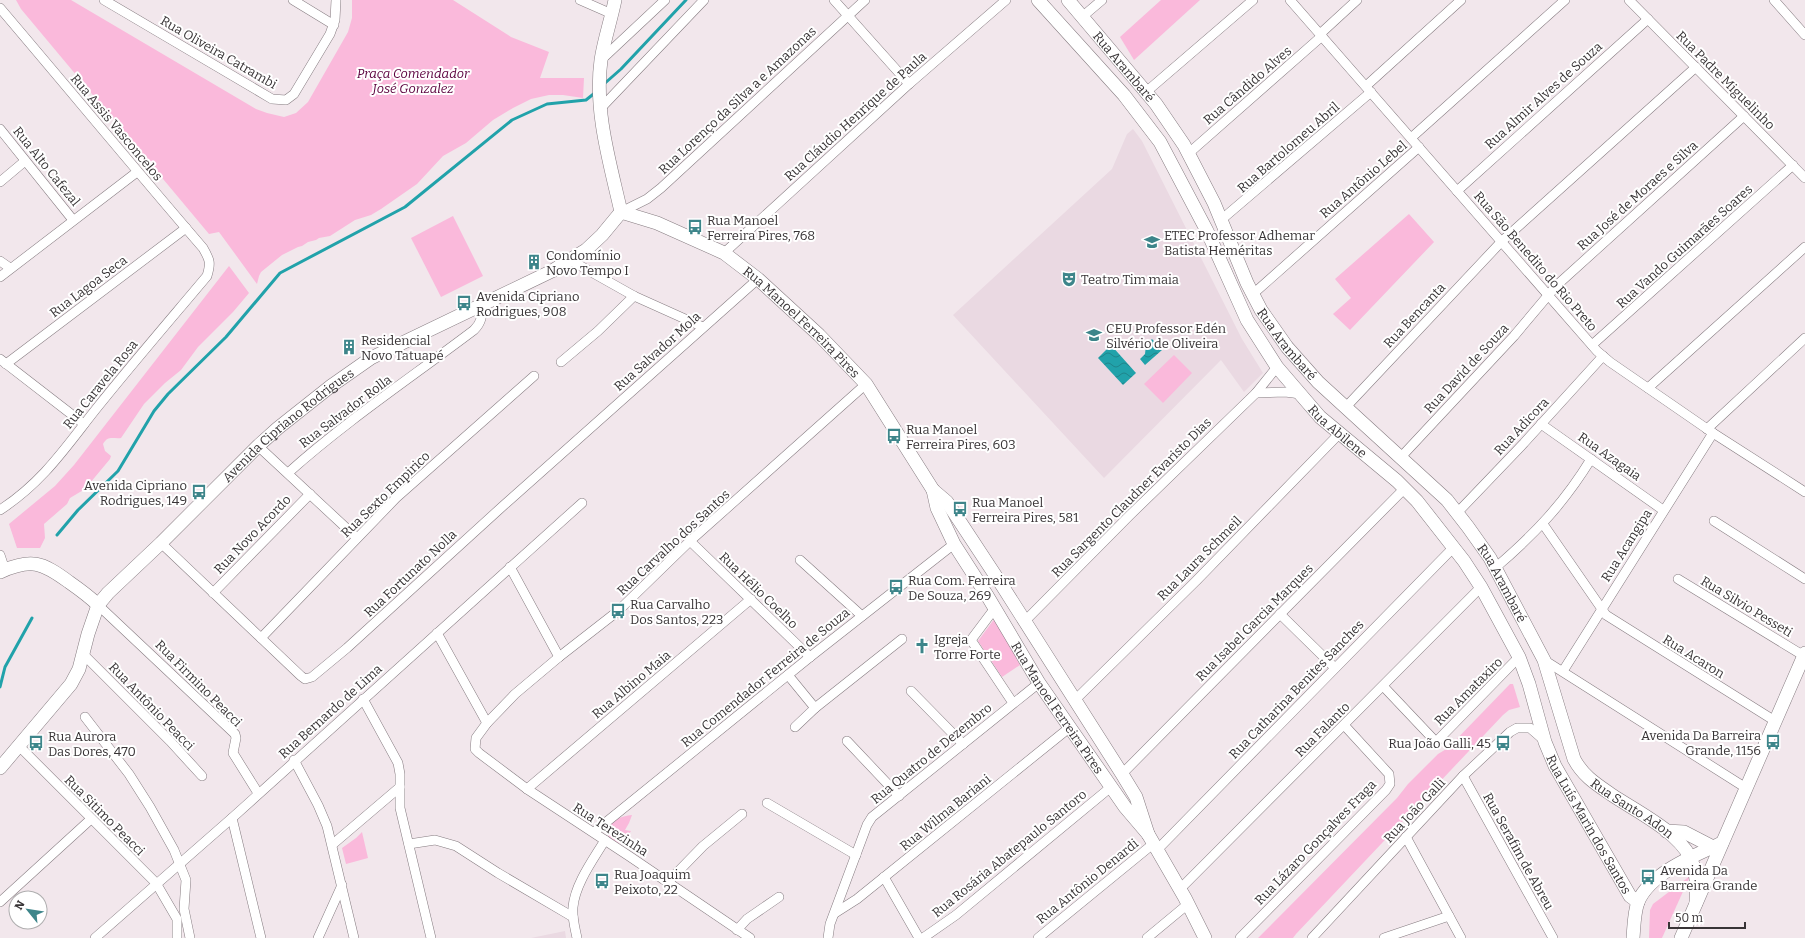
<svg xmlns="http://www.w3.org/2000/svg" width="1805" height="938" font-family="Bitter,serif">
<defs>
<pattern id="water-waves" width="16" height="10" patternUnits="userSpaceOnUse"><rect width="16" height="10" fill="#21a2aa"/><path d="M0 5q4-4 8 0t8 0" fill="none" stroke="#1e858b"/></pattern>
</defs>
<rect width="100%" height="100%" fill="#f2e7ec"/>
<g fill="#ead9e2">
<polygon points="1133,129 1142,141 1242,339 1263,373 1244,392 1221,360 1104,478 953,315 1112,169 1127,134"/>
<polygon points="565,931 566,938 531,938"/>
</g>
<g fill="#fab9db">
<polygon points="16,0 71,0 256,109 267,113 284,117 296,113 308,102 348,32 352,18 352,0 453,0 511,37 549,52 540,78 584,78 583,98 563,95 549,95 531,99 513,108 493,120 466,143 443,156 417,184 381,209 371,215 355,220 330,236 319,238 316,240 308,242 302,246 298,247 282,255 261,272 259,276 257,284 219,232 209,234 21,9"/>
<polygon points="1161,0 1200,0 1134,60 1120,37"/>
<polygon points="1409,214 1434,242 1350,330 1333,314 1351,298 1335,279"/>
<polygon points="453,216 483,276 441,297 411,238"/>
<path d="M 229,266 L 249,293 L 233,312 L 198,347 L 181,370 L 165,383 L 144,404 L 121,438 C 113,439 108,435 103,444 L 105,451 L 111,456 L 110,459 L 85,489 L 70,498 L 67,504 L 44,524 L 45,538 L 40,548 L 17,548 L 9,524 L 55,486 L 74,465 Z"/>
<polygon points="1174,355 1192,373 1163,403 1144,384"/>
<polygon points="995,618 1020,665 1002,677 978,641"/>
<polygon points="1510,684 1513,684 1520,707 1509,710 1503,715 1296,934 1293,938 1258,938 1397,798 1408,784 1438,754 1448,748"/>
<path d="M 632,815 L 629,823 L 625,830 L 631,831 L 621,844 L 612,840 L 604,831 C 608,821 622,816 632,815 Z"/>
<polygon points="362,832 368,858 346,864 342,848 356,838"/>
<polygon points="1690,876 1662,938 1649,938 1650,910 1653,904"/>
</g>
<g fill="url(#water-waves)">
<polygon points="1152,339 1162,350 1145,365 1140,359 1145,354 1146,345"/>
<polygon points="1111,345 1136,373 1123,385 1098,358"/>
</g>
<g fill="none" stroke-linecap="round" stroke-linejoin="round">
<g stroke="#21a2aa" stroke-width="3">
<polyline points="604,84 621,69 686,0"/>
<polyline points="57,535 78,510 118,471 154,411 168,394 226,337 280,273 405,207 512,120 547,104 586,100 596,92"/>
<polyline points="0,687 5,667 32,618"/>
</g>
<defs>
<g id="street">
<polyline points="104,0 272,99 286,100 294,94 330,34 335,20 336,0"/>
<polyline points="293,0 334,25"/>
<polyline points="580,0 612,14"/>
<polyline points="834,0 909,84"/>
<polyline points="1290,0 1597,351 1610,362 1713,433 1805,492"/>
<polyline points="1629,0 1805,178"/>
<polyline points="1774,0 1805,35"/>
<path d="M 0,8 C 68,88 135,169 203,248 C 210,260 211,263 207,276 C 170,320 132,364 96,409 C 65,448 43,482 0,510"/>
<polyline points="1082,17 1102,0"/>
<polyline points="1320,34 1357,0"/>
<polyline points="601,60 665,0"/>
<polyline points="1366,86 1461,0"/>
<polyline points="1146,92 1253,0"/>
<polyline points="600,109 704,0"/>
<polyline points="0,129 73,220"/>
<polyline points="1411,138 1565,0"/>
<polyline points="1189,153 1322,36"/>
<polyline points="0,182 25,161"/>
<polyline points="1457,191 1648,19"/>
<polyline points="621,212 647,199 661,188 865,0"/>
<polyline points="1221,220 1371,92"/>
<polyline points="724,253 909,84 1006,0"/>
<polyline points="570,260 634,296 703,327"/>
<polyline points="0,261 10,268"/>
<polyline points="0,277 137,172"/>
<polyline points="1253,294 1419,147"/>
<polyline points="1592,345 1793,165"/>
<polyline points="0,359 84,424"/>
<polyline points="561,362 598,331 634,296"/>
<polyline points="6,364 186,228"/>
<polyline points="1648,388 1805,247"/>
<polyline points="1256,393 1285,392 1301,394"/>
<polyline points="1345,408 1502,241 1696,67"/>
<polyline points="1541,424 1663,510"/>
<polyline points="1707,429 1805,338"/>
<polyline points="258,446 357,538"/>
<polyline points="1401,457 1514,336 1556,286 1744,116"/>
<path d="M 288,473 C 346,421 412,377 474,330 C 482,322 482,316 482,305"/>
<polyline points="1457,513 1524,443 1603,356"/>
<polyline points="1714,521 1805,579"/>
<polyline points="1543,524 1606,615 1775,721"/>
<polyline points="690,541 810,657"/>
<polyline points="161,543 301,676 305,679 312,677 347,648 504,505 758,279"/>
<polyline points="0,555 5,570"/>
<polyline points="800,560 862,616"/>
<polyline points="510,567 559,657"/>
<path d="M 1495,568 C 1535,534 1564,503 1591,459"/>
<polyline points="1678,579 1804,656"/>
<polyline points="213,593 310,494"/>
<polyline points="98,605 235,734 236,738 233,753 258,793"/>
<polyline points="995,608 971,640 1013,703"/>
<polyline points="1280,614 1335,668"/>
<polyline points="1025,621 1130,515 1256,393 1277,367"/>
<polyline points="437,633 487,723"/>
<polyline points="261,638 396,498 534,376"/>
<polyline points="83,654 170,741 202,776"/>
<polyline points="1544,660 1746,788"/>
<polyline points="1563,671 1713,433"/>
<polyline points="788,675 815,708 902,639"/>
<polyline points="1383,686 1436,742 1519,657"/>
<polyline points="911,691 963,744"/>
<polyline points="363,699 398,763 400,774 400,808 431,938"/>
<polyline points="1075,700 1196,581 1339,434"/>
<polyline points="85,717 129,774 150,807 174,850 186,880 184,909 190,938"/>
<polyline points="795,727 815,708"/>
<polyline points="847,741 899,796"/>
<polyline points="19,746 156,883 177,919 177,938"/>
<polyline points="294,760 318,805 327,826 354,938"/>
<polyline points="1122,774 1405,488"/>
<polyline points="1463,776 1553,938"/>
<polyline points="527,789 751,599"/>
<polyline points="767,803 856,855"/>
<polyline points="232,818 261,938"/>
<polyline points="594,832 810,657 954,544"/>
<polyline points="1406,837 1461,938"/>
<polyline points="333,844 400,787"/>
<polyline points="409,844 435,840 456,846 498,873 573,917"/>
<polyline points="1157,850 1454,547"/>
<polyline points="884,877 919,938"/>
<polyline points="668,882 703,846 742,814"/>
<polyline points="1180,889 1481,587"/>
<polyline points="0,902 91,819"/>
<polyline points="835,913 857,899 1069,728"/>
<polyline points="737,930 747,919 779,897"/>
<polyline points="95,938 232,818 582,503"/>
<polyline points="318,938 342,885"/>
<path d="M 577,938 C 575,928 572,918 573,907 C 575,884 593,860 605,840"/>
<polyline points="750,938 629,856 527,789 479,753 475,749 476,738 487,723 515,694 559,657 618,611 690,541 866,384"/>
<polyline points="828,938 830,924 867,825 872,817 1039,683"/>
<polyline points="923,938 956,915 1111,787"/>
<polyline points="1038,938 1153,844"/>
<polyline points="1147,938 1188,904"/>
<polyline points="1240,938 1386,790 1390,784 1389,774 1344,725"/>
<polyline points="1312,938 1463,776 1510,732 1517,728 1530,728 1545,741"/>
<polyline points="1384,938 1449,916"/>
</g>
<g id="secondary">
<path d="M 615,0 C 611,20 604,40 601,60 C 594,111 610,163 621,212"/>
<path id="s1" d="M 1038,0 L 1124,95 L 1160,142 L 1207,231 L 1247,320 L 1277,367 L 1320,417 L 1397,481 L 1417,501 L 1464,561 L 1481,587 L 1519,657 L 1529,684 L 1545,742 L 1555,766 L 1630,896 L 1638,902"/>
<path id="s2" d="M 1068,0 L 1156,104 L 1184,145 L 1214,203 L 1247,283 L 1261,310 L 1287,347 L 1318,382 L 1447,500 L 1468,527 L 1490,558 L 1544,660 L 1574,759 C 1583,776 1596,784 1612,795 C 1636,811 1677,831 1690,857 C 1697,872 1697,887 1696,903"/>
<path id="s3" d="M 621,212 L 657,223 L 724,253 L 758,279 L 819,335 L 866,384 L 933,490 L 947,502 L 1003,587 L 1122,774 L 1136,797 L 1148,834"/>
<path id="s4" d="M 933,490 L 937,508 L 954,544 L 988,597 L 1039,683 L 1125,807 L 1148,834 L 1185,898 L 1205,938"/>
<path d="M 0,572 C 31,558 42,562 69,582 C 79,589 89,596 98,605"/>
<path id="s5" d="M 0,768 L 71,684 L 79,669 L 88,634 L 98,605 L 108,593 L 161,543 L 258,446 L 278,428 L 331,386 L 371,358 L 552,271 L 586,250 L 602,235 L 621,212"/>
<polyline points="1666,831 1684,832 1713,847"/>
<path d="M 1633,938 C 1634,926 1634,913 1638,902 C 1650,873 1695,855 1722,843"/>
<polyline points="1681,938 1805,653"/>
</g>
</defs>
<use href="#street" stroke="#867c81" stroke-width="10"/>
<use href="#secondary" stroke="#867c81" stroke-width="14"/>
<use href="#street" stroke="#fff" stroke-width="9"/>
<use href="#secondary" stroke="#fff" stroke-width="13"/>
</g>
<defs>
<symbol id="bus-bare" viewBox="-9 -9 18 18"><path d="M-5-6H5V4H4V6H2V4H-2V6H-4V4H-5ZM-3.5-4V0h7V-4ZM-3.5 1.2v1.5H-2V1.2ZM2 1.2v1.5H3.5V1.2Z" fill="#3d858a" stroke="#fff" stroke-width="2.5" paint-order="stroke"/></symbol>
<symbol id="university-bare" viewBox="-9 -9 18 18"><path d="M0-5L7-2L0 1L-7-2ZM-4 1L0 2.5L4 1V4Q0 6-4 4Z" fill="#3d858a" stroke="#fff" stroke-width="2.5" paint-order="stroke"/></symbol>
<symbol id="building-bare" viewBox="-9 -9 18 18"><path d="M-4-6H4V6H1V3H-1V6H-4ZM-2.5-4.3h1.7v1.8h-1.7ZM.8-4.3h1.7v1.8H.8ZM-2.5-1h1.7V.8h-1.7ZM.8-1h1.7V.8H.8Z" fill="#3d858a" stroke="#fff" stroke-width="2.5" paint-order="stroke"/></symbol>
<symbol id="theatre-bare" viewBox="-9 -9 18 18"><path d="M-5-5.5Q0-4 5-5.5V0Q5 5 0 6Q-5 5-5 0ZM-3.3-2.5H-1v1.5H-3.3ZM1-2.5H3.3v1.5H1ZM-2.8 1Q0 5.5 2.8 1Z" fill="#3d858a" stroke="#fff" stroke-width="2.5" paint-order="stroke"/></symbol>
<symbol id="school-bare" viewBox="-9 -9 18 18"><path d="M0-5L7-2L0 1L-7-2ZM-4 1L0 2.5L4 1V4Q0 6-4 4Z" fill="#3d858a" stroke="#fff" stroke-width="2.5" paint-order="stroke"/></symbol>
<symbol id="church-bare" viewBox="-9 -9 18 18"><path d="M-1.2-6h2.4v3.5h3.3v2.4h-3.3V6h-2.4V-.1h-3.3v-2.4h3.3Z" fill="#3d858a" stroke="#fff" stroke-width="2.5" paint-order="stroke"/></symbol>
</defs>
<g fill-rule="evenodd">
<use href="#bus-bare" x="684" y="216" width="22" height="22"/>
<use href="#university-bare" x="1141" y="231" width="22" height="22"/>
<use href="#building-bare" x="523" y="251" width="22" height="22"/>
<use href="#theatre-bare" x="1058" y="268" width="22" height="22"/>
<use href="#bus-bare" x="453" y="292" width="22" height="22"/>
<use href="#school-bare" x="1083" y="324" width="22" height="22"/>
<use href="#building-bare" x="338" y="336" width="22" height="22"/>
<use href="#bus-bare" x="883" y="425" width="22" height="22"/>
<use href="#bus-bare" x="188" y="481" width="22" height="22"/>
<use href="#bus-bare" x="949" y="498" width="22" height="22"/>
<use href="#bus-bare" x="885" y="576" width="22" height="22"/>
<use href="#bus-bare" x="607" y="600" width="22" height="22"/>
<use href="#church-bare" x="911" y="635" width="22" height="22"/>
<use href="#bus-bare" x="1762" y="731" width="22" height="22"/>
<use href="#bus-bare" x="25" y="732" width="22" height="22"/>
<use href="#bus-bare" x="1492" y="732" width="22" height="22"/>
<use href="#bus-bare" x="1637" y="866" width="22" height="22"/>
<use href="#bus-bare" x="591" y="870" width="22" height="22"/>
</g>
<g text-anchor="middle" stroke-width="4" stroke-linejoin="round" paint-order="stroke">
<g font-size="13" fill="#383436" stroke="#fff">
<text transform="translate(219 52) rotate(30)" y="5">Rua Oliveira Catrambi</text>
<text dy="5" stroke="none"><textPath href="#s2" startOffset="87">Rua Arambaré</textPath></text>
<text transform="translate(1726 80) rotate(45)" y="5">Rua Padre Miguelinho</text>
<text transform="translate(1247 85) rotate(-41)" y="5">Rua Cândido Alves</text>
<text transform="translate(1543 95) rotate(-42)" y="5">Rua Almir Alves de Souza</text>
<text transform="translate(737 100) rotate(-43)" y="5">Rua Lorenço da Silva a e Amazonas</text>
<text transform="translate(855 116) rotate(-42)" y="5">Rua Cláudio Henrique de Paula</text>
<text transform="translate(117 127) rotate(50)" y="5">Rua Assis Vasconcelos</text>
<text transform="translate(1288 147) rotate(-41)" y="5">Rua Bartolomeu Abril</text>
<text transform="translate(47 166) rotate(51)" y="5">Rua Alto Cafezal</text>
<text transform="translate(1363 179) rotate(-41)" y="5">Rua Antônio Lebel</text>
<text transform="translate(1637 195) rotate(-42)" y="5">Rua José de Moraes e Silva</text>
<text transform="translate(1684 246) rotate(-42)" y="5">Rua Vando Guimarães Soares</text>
<text transform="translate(1536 261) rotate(49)" y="5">Rua São Benedito do Rio Preto</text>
<text transform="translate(88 286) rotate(-37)" y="5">Rua Lagoa Seca</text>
<text transform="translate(1414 315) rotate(-47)" y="5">Rua Bencanta</text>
<text dy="5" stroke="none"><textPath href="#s3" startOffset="215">Rua Manoel Ferreira Pires</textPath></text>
<text dy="5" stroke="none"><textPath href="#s2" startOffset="411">Rua Arambaré</textPath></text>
<text transform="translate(657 351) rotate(-42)" y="5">Rua Salvador Mola</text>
<text transform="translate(1466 368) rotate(-47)" y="5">Rua David de Souza</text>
<text transform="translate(100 384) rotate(-51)" y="5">Rua Caravela Rosa</text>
<text transform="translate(345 411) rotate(-37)" y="5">Rua Salvador Rolla</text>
<text dy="5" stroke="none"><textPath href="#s5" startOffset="456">Avenida Cipriano Rodrigues</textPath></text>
<text transform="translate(1521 426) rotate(-47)" y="5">Rua Adicora</text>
<text dy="5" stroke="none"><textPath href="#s1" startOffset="530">Rua Abilene</textPath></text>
<text transform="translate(1610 456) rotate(35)" y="5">Rua Azagaia</text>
<text transform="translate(385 494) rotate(-44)" y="5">Rua Sexto Empirico</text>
<text transform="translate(1131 497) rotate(-45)" y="5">Rua Sargento Claudner Evaristo Dias</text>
<text transform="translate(252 534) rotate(-46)" y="5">Rua Novo Acordo</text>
<text transform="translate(673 542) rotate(-43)" y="5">Rua Carvalho dos Santos</text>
<text transform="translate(1626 545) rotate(-58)" y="5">Rua Acangipa</text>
<text transform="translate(1199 558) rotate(-45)" y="5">Rua Laura Schmeil</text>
<text transform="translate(410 573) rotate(-43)" y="5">Rua Fortunato Nolla</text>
<text dy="5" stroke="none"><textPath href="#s2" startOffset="735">Rua Arambaré</textPath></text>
<text transform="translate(759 590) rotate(44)" y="5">Rua Hélio Coelho</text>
<text transform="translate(1747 606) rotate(31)" y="5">Rua Silvio Pesseti</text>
<text transform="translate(1254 622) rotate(-45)" y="5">Rua Isabel Garcia Marques</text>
<text transform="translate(1694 656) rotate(32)" y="5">Rua Acaron</text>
<text transform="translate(765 677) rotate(-39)" y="5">Rua Comendador Ferreira de Souza</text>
<text transform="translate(199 683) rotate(45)" y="5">Rua Firmino Peacci</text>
<text transform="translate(631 684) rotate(-40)" y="5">Rua Albino Maia</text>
<text transform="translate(1296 689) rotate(-46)" y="5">Rua Catharina Benites Sanches</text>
<text transform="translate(1468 691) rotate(-45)" y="5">Rua Amataxiro</text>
<text transform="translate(152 706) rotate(46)" y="5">Rua Antônio Peacci</text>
<text dy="5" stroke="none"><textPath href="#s4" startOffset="252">Rua Manoel Ferreira Pires</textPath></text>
<text transform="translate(330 711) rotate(-42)" y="5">Rua Bernardo de Lima</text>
<text transform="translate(1322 729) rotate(-45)" y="5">Rua Falanto</text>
<text transform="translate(931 753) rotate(-39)" y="5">Rua Quatro de Dezembro</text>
<text dy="5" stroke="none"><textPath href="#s2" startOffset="1003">Rua Santo Adon</textPath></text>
<text transform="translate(1414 810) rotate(-47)" y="5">Rua João Galli</text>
<text transform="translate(945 812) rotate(-39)" y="5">Rua Wilma Bariani</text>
<text transform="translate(105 815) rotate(45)" y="5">Rua Sitimo Peacci</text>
<text dy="5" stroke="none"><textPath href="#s1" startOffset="1005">Rua Luís Marin dos Santos</textPath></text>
<text transform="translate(611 829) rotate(33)" y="5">Rua Terezinha</text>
<text transform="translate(1315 842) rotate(-46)" y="5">Rua Lázaro Gonçalves Fraga</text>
<text transform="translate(1519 851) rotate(61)" y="5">Rua Serafim de Abreu</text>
<text transform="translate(1009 853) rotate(-39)" y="5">Rua Rosária Abatepaulo Santoro</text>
<text transform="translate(1087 881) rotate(-39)" y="5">Rua Antônio Denardi</text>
</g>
<g font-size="13" font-style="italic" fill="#5b003e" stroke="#fff">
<text x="413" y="78">Praça Comendador<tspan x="413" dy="15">José Gonzalez</tspan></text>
</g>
<g font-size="13" fill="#383436" stroke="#fff" text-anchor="start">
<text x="707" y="225">Rua Manoel<tspan x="707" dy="15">Ferreira Pires, 768</tspan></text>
<text x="1164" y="240">ETEC Professor Adhemar<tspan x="1164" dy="15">Batista Heméritas</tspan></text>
<text x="546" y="260">Condomínio<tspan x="546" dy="15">Novo Tempo I</tspan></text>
<text x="1081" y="284">Teatro Tim maia</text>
<text x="476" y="301">Avenida Cipriano<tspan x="476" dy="15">Rodrigues, 908</tspan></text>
<text x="1106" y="333">CEU Professor Edén<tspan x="1106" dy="15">Silvério de Oliveira</tspan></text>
<text x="361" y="345">Residencial<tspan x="361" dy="15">Novo Tatuapé</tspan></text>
<text x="906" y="434">Rua Manoel<tspan x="906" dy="15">Ferreira Pires, 603</tspan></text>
<text x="187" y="490" text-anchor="end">Avenida Cipriano<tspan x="187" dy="15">Rodrigues, 149</tspan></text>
<text x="972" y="507">Rua Manoel<tspan x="972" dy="15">Ferreira Pires, 581</tspan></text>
<text x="908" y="585">Rua Com. Ferreira<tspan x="908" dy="15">De Souza, 269</tspan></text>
<text x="630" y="609">Rua Carvalho<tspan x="630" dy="15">Dos Santos, 223</tspan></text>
<text x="934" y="644">Igreja<tspan x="934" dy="15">Torre Forte</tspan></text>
<text x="1761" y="740" text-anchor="end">Avenida Da Barreira<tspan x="1761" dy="15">Grande, 1156</tspan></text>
<text x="48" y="741">Rua Aurora<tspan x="48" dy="15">Das Dores, 470</tspan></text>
<text x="1491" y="748" text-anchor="end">Rua João Galli, 45</text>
<text x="1660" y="875">Avenida Da<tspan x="1660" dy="15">Barreira Grande</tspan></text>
<text x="614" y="879">Rua Joaquim<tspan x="614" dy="15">Peixoto, 22</tspan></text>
</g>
</g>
<g transform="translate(28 910) rotate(300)"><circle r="19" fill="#ffffff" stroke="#afaeaf"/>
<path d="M0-3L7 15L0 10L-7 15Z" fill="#3d858a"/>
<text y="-6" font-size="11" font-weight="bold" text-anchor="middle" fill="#383436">N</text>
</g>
<path d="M1669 922v6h76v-6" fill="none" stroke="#383436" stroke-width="2"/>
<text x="1675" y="922" font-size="12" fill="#383436" stroke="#ffffff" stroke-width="3" paint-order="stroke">50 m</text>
</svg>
